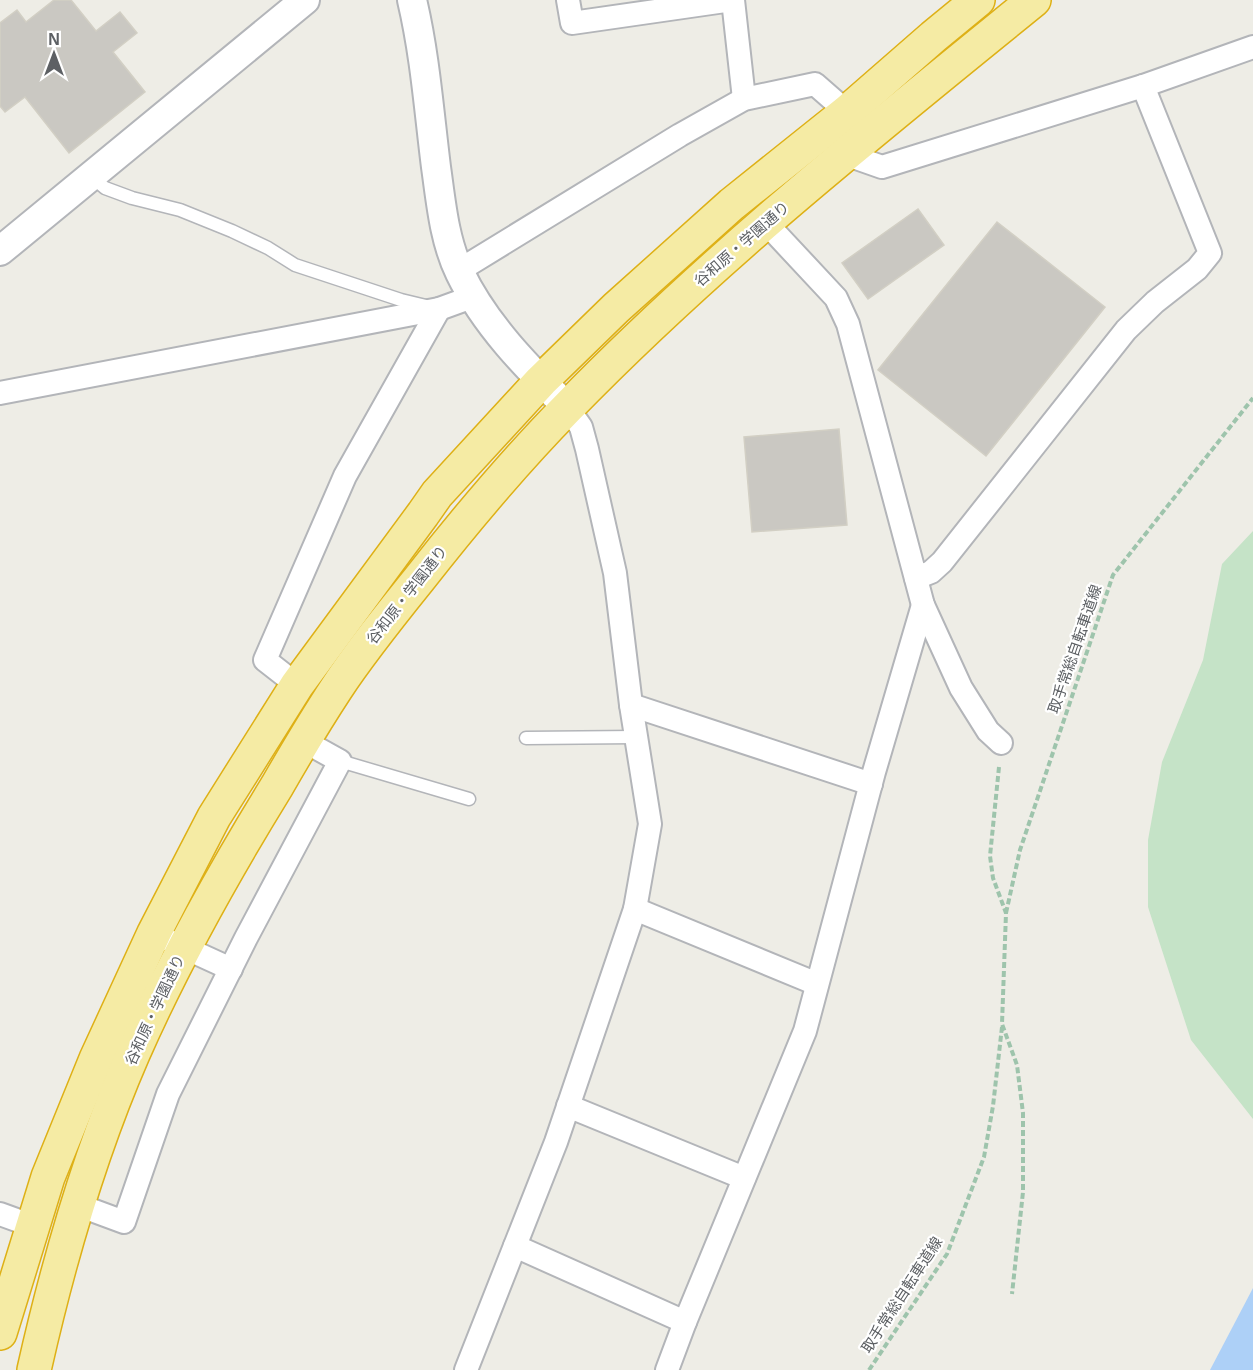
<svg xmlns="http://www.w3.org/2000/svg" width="1253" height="1370" font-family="Arial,'Noto Sans JP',sans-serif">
<rect width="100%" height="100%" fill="#eeede6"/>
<polygon fill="#c5e3c7" points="1253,531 1253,1119 1191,1040 1148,907 1148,840 1162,762 1203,660 1222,564"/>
<polygon fill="#add0f7" points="1253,1288 1253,1370 1210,1370"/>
<g fill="#cac8c2" stroke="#d2cfc4" stroke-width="1.5">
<polygon points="54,0 71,0 96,31 120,12 137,33 113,52 145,92 69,153 25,97 5,112 0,106 0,23 17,10 26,22"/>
<polygon points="918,209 944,245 868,299 842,263"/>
<polygon points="997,222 1105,307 986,456 878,370"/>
<polygon points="839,429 847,525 752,532 744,437"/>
</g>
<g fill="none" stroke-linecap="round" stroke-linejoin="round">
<defs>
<g id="service">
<polyline points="91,176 105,188 132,198 180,210 232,231 268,248 295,265 401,300 426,306"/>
<polyline points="526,738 636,737"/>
<polyline points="340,761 469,799"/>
</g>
<g id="minor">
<polyline points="568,0 572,23 732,0"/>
<polyline points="733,0 744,99"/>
<polyline points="845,154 882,167 1143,86 1253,47"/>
<polyline points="766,223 836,298 848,324 923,605 961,688 988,731 1001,743"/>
<polyline points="458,271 680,135 744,99 815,84 847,112"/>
<polyline points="0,393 439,309 472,297"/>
<polyline points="916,578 931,572 942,562 1126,330 1155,302 1197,269 1210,253 1143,86"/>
<polyline points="297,685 265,660 345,476 439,309"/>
<polyline points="631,705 871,784"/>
<polyline points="635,909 817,984"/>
<polyline points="172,942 231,969"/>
<polyline points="568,1106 744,1178"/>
<polyline points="78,1205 124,1222 168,1094 246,938 340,761 304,741"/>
<polyline points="0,1214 33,1226"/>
<polyline points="515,1246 685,1322"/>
<polyline points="466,1370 556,1142 635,909 650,824 631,705 615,573 587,449 581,427 567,407"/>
<polyline points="667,1370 685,1322 805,1031 874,772 923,605"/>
</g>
<g id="tertiary">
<path d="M 412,0 C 425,55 429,111 436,167 C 441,202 444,240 460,273 C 485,325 527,367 567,407"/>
<polyline points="0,251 305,0"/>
</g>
<g id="trunk">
<polyline points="0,1333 48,1177 96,1059 154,933 214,817 297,685 423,514 437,494 541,381 616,308 732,204 847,112 933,37 978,0"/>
<path d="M 34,1370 C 58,1263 89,1155 133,1054 C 174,961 224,872 277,786 C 296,753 315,721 336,689 C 361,651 391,614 420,578 C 467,518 515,461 568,407 C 712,259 874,130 1034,0"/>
</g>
</defs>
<use href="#service" stroke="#b3b5b9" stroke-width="15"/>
<use href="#minor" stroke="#b3b5b9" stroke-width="26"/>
<use href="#tertiary" stroke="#b3b5b9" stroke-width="32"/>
<use href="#trunk" stroke="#deb016" stroke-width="36"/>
<g stroke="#9ec4ac" stroke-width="4" stroke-dasharray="6 3" stroke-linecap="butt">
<polyline points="999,767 990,856 993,878 1006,913 1002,1024 1017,1065 1023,1113 1023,1192 1012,1294"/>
<polyline points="1006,913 1020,850 1113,575 1253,398"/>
<polyline points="869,1370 947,1254 984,1157 993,1106 1002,1027"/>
</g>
<use href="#service" stroke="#fff" stroke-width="12"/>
<use href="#minor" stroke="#fff" stroke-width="22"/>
<use href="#tertiary" stroke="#fff" stroke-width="28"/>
<use href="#trunk" stroke="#f5eba4" stroke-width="33"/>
</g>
<g text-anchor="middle" stroke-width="4.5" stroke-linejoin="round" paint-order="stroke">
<g font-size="15" fill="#5d6064" stroke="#fff">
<text transform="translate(742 244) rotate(-41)" y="5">谷和原・学園通り</text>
<text transform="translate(407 595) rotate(-52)" y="5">谷和原・学園通り</text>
<text transform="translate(1075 649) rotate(-71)" y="5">取手常総自転車道線</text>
<text transform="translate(155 1010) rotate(-65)" y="5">谷和原・学園通り</text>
<text transform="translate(902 1295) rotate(-57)" y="5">取手常総自転車道線</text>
</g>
</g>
<g transform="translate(54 54)" stroke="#ffffff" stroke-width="4.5" paint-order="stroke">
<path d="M0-4.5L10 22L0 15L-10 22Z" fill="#5d6064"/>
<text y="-9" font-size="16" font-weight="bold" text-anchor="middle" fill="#5d6064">N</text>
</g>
</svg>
